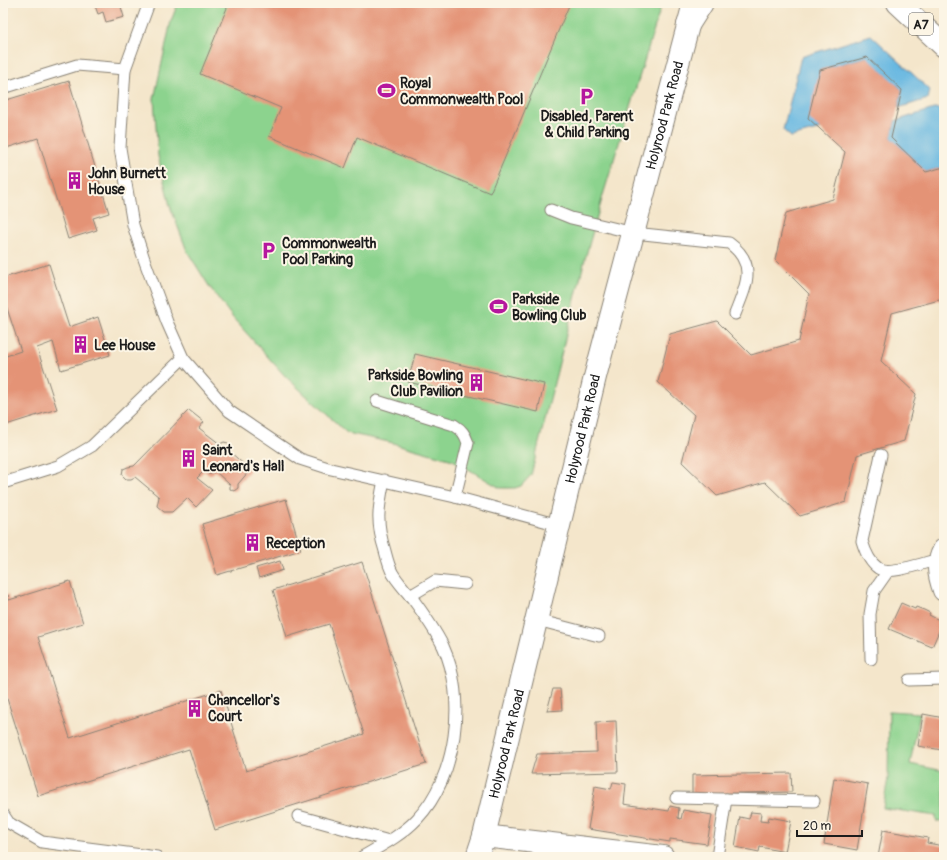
<svg xmlns="http://www.w3.org/2000/svg" width="947" height="860" font-family="Pangolin,sans-serif">
<rect width="100%" height="100%" fill="#fcf5e5"/>
<filter id="ink" filterUnits="userSpaceOnUse"><feTurbulence type="fractalNoise" baseFrequency=".025" numOctaves="2"/><feDisplacementMap in="SourceGraphic" scale="8" xChannelSelector="R" yChannelSelector="G"/><feConvolveMatrix kernelMatrix="1 2 1 2 8 2 1 2 1" color-interpolation-filters="sRGB"/></filter>
<filter id="wash" filterUnits="userSpaceOnUse"><feTurbulence type="fractalNoise" baseFrequency=".012" numOctaves="4" result="noise"/><feDisplacementMap in="SourceGraphic" scale="16" xChannelSelector="R" yChannelSelector="G"/><feGaussianBlur stdDeviation="0.9" result="paint"/><feColorMatrix in="noise" values="0 0 0 0 0 0 0 0 0 0 0 0 0 0 0 0 0 1.4 0 .05"/><feComposite in="paint" operator="in"/></filter>
<g filter="url(#wash)">
<rect width="100%" height="100%" fill="#f4e6cb"/>
<g fill="#8cd38e" stroke="#547855">
<polygon points="178,3 662,3 604,192 585,259 531,475 521,486 515,488 500,488 453,460 389,442 347,433 285,376 233,318 209,286 187,251 170,206 158,156 154,99 171,21"/>
<polygon points="889,711 920,713 910,764 944,771 944,823 936,821 936,816 883,808 888,778"/>
</g>
<g fill="#66b7e1" stroke="#416a7e">
<polygon points="871,35 930,90 928,99 898,108 902,90 866,57 820,70 821,129 791,137 783,130 801,57"/>
<polygon points="937,108 944,115 944,167 926,172 891,138 895,121"/>
</g>
<g id="blocks">
<g fill="#e49376">
<polygon points="94,3 134,3 121,7 124,17 106,22 103,12 98,14"/>
<polygon points="229,3 570,3 490,193 357,137 345,168 269,136 281,108 200,74"/>
<polygon points="867,57 902,90 891,138 926,172 944,167 944,304 939,300 892,313 881,361 916,394 904,441 857,455 846,502 800,516 765,482 717,496 682,462 694,415 658,382 670,334 717,321 751,355 799,341 809,294 775,260 786,213 833,199 845,152 808,118 820,70"/>
<polygon points="69,81 109,213 93,218 97,230 68,239 38,138 3,149 3,101"/>
<polygon points="49,264 69,327 98,317 110,355 61,370 53,342 37,348 57,409 6,425 3,417 3,357 21,351 3,296 3,278"/>
<polygon points="415,354 544,384 538,412 408,382"/>
<polygon points="189,410 204,422 199,428 220,444 224,442 228,443 230,448 228,450 250,470 238,484 238,488 234,491 230,489 230,485 215,471 212,474 208,474 204,471 197,478 212,490 196,507 187,498 172,512 164,512 157,506 159,497 135,477 131,479 126,479 122,475 123,469 128,467 134,466"/>
<polygon points="286,499 301,550 217,575 202,524"/>
<polygon points="280,561 283,570 259,578 256,568"/>
<polygon points="362,562 426,764 215,830 189,749 38,796 3,686 3,597 8,595 9,600 70,581 83,623 38,637 70,738 221,690 246,771 364,734 329,624 287,637 273,590"/>
<polygon points="901,603 915,609 916,607 924,610 930,613 929,615 943,622 932,647 889,629"/>
<polygon points="553,689 560,689 562,710 547,711"/>
<polygon points="923,714 944,718 944,748 942,748 942,750 918,746"/>
<polygon points="616,721 618,772 531,774 537,754 597,752 596,722"/>
<polygon points="791,773 792,792 692,794 692,775"/>
<polygon points="834,778 868,784 857,850 824,844"/>
<polygon points="613,782 626,784 624,804 669,811 670,806 679,808 678,818 681,819 683,810 712,815 707,844 670,839 670,842 588,829 595,786 611,789"/>
<polygon points="751,812 761,813 760,821 768,822 769,817 791,821 785,852 760,847 759,852 735,847 740,817 749,819"/>
<polygon points="883,830 928,838 927,843 944,846 944,857 878,857"/>
</g>
</g>
</g>
<g filter="url(#ink)">
<use href="#blocks" fill-opacity="0" stroke="#888174" stroke-width="1"/>
<g fill="none" stroke-linecap="round" stroke-linejoin="round">
<defs>
<g id="lane">
<polyline points="149,3 125,69 120,148 133,225 144,259 167,322 183,358 229,411 300,459 331,469 455,497"/>
<polyline points="3,88 77,65 125,69"/>
<path d="M 551,210 L 571,218 L 634,233 L 729,243 C 758,264 746,286 735,314"/>
<path d="M 377,401 L 454,425 C 462,430 465,434 468,443 L 455,497 L 559,525"/>
<path d="M 881,455 L 862,541 C 865,551 869,562 878,568 C 889,576 926,562 939,559"/>
<polyline points="3,483 58,466 92,446 183,358"/>
<polyline points="410,596 435,581 465,584"/>
<polyline points="537,620 599,636"/>
<polyline points="871,659 870,614 874,591 888,571"/>
<polyline points="909,680 944,679"/>
<polyline points="676,798 814,801"/>
<polyline points="3,814 9,823 42,842 157,857"/>
<polyline points="298,816 389,841"/>
<path d="M 362,857 C 381,846 402,835 417,819 C 457,777 467,698 443,646 C 434,628 423,613 412,598 C 405,590 398,582 393,574 C 389,567 387,559 385,551 C 376,523 378,509 384,480"/>
<polyline points="717,857 726,799"/>
</g>
<g id="street">
<path d="M 944,550 C 936,565 939,575 944,590"/>
<polyline points="484,836 663,857"/>
</g>
<g id="secondary">
<path id="s1" d="M 477,857 L 484,836 L 513,716 L 595,377 L 693,7"/>
</g>
<g id="primary">
<polyline points="898,3 944,46"/>
<polyline points="688,25 702,3"/>
</g>
</defs>
<use href="#lane" stroke="#888174" stroke-width="13"/>
<use href="#street" stroke="#888174" stroke-width="24"/>
<use href="#secondary" stroke="#888174" stroke-width="24"/>
<use href="#primary" stroke="#888174" stroke-width="24"/>
<use href="#lane" stroke="#fff" stroke-width="11"/>
<use href="#street" stroke="#fff" stroke-width="22"/>
<use href="#secondary" stroke="#fff" stroke-width="22"/>
<use href="#primary" stroke="#fff" stroke-width="22"/>
</g>
</g>
<defs>
<symbol id="stadium-bare" viewBox="-9 -9 18 18"><path d="M0-5a6.5 5 0 1 0 0 10a6.5 5 0 1 0 0-10ZM-3.5-1.8h7v3.6h-7Z" fill="#b5179e" stroke="#fcf5e5" stroke-width="2.5" paint-order="stroke"/></symbol>
<symbol id="parking-bare" viewBox="-9 -9 18 18"><path d="M-3.5-5.5H1a3.5 3.5 0 0 1 0 7H-1V5.5H-3.5ZM-1-3.4V-.6H.8a1.4 1.4 0 0 0 0-2.8Z" fill="#b5179e" stroke="#fcf5e5" stroke-width="2.5" paint-order="stroke"/></symbol>
<symbol id="building-bare" viewBox="-9 -9 18 18"><path d="M-4-6H4V6H1V3H-1V6H-4ZM-2.5-4.3h1.7v1.8h-1.7ZM.8-4.3h1.7v1.8H.8ZM-2.5-1h1.7V.8h-1.7ZM.8-1h1.7V.8H.8Z" fill="#b5179e" stroke="#fcf5e5" stroke-width="2.5" paint-order="stroke"/></symbol>
</defs>
<g fill-rule="evenodd">
<use href="#stadium-bare" x="374" y="78" width="25" height="25"/>
<use href="#parking-bare" x="574" y="84" width="25" height="25"/>
<use href="#building-bare" x="62" y="168" width="25" height="25"/>
<use href="#parking-bare" x="256" y="238" width="25" height="25"/>
<use href="#stadium-bare" x="486" y="294" width="25" height="25"/>
<use href="#building-bare" x="68" y="332" width="25" height="25"/>
<use href="#building-bare" x="464" y="370" width="25" height="25"/>
<use href="#building-bare" x="176" y="446" width="25" height="25"/>
<use href="#building-bare" x="240" y="530" width="25" height="25"/>
<use href="#building-bare" x="182" y="696" width="25" height="25"/>
</g>
<g text-anchor="middle" stroke-width="4" stroke-linejoin="round" paint-order="stroke">
<rect fill="#fcf5e5" stroke="#5f5d58" stroke-width="1" x="909" y="13" width="24" height="22" rx="3"/>
<g font-size="13" font-weight="bold" fill="#1c1c1c">
<text x="921" y="29">A7</text>
</g>
<g font-size="14" font-weight="bold" fill="#1c1c1c" stroke="#fcf5e5" text-anchor="start">
<text x="400" y="88">Royal<tspan x="400" dy="16">Commonwealth Pool</tspan></text>
<text x="587" y="121" text-anchor="middle">Disabled, Parent<tspan x="587" dy="16">&amp; Child Parking</tspan></text>
<text x="88" y="178">John Burnett<tspan x="88" dy="16">House</tspan></text>
<text x="282" y="248">Commonwealth<tspan x="282" dy="16">Pool Parking</tspan></text>
<text x="512" y="304">Parkside<tspan x="512" dy="16">Bowling Club</tspan></text>
<text x="94" y="350">Lee House</text>
<text x="463" y="380" text-anchor="end">Parkside Bowling<tspan x="463" dy="16">Club Pavilion</tspan></text>
<text x="202" y="455">Saint<tspan x="202" dy="16">Leonard's Hall</tspan></text>
<text x="266" y="548">Reception</text>
<text x="208" y="705">Chancellor's<tspan x="208" dy="16">Court</tspan></text>
</g>
<g font-size="14" fill="#1c1c1c" stroke="#fcf5e5">
<text dy="5" stroke="none"><textPath href="#s1" startOffset="765">Holyrood Park Road</textPath></text>
<text dy="5" stroke="none"><textPath href="#s1" startOffset="441">Holyrood Park Road</textPath></text>
<text dy="5" stroke="none"><textPath href="#s1" startOffset="117">Holyrood Park Road</textPath></text>
</g>
</g>
<rect width="947" height="860" fill="none" stroke="#fcf5e5" stroke-width="16"/>
<path d="M797 830v6h65v-6" fill="none" stroke="#1c1c1c" stroke-width="2"/>
<text x="803" y="830" font-size="12" fill="#1c1c1c" stroke="#fcf5e5" stroke-width="3" paint-order="stroke">20 m</text>
</svg>
